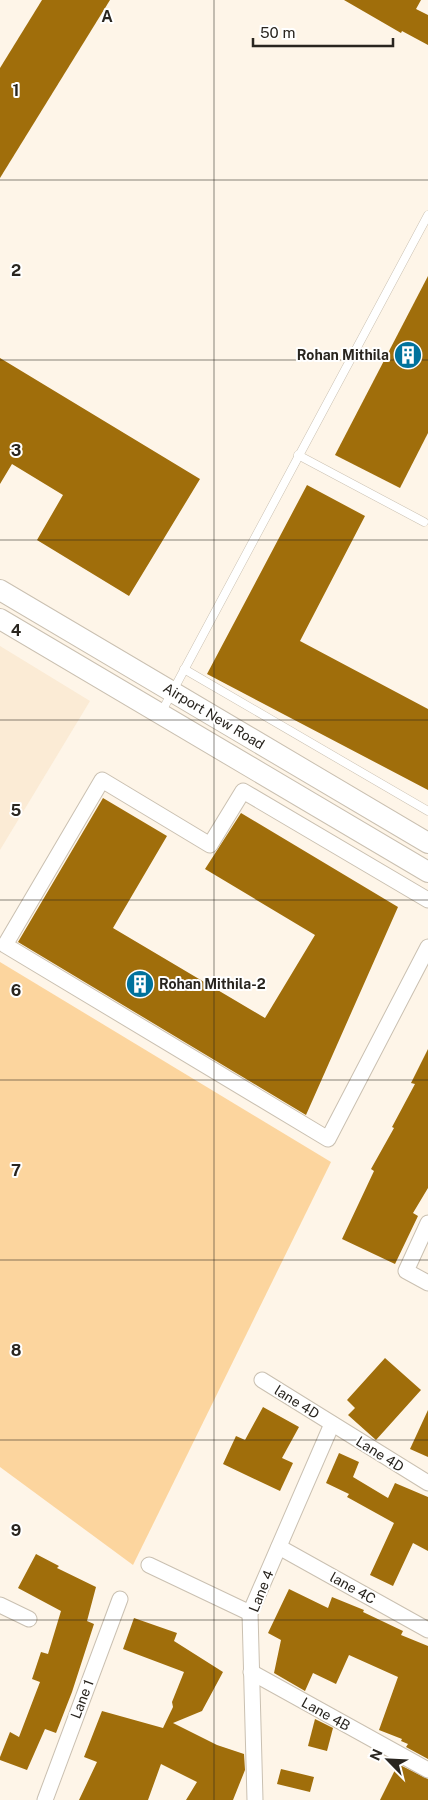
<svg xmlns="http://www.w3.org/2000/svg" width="428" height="1800" font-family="'Public Sans',sans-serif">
<rect width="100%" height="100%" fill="#fef5e8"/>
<polygon fill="#fbebd5" points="0,646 90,701 0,850"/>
<polygon fill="#fcd59e" points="0,962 331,1162 133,1565 0,1467"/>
<g fill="#a06e0b">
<polygon points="42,0 110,0 0,178 0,68"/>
<polygon points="344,0 421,0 416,9 428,15 428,45 402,31 401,33"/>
<polygon points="428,276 428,433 400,488 335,455"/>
<polygon points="0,358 200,479 129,596 37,540 63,495 12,464 0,484"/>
<polygon points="307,485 365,516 300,641 428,709 428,790 207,674"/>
<polygon points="103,798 167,836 113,928 265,1018 315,935 205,869 241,813 398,907 306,1115 18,942"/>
<polygon points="428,1049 428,1188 413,1213 418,1216 395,1264 342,1239 374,1171 371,1169 394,1128 392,1127 415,1084 411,1083"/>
<polygon points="385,1358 421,1390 376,1440 348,1415 355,1408 347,1400"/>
<polygon points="263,1407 299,1427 282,1458 293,1463 280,1491 223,1464 236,1436 245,1440"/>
<polygon points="428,1410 428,1457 410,1449"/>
<polygon points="339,1453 359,1462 353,1477 388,1498 395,1483 428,1497 428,1551 413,1543 393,1586 370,1575 394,1523 347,1497 349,1494 326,1483"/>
<polygon points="36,1554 59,1566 57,1568 96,1587 87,1621 94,1624 72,1692 56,1733 45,1729 27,1770 0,1760 0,1757 10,1732 19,1737 40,1682 32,1679 41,1652 48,1654 61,1611 18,1588"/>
<polygon points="289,1589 328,1608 332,1597 364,1610 363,1612 403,1631 401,1635 428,1646 428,1759 406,1747 408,1744 401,1741 402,1739 379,1730 398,1677 349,1655 336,1684 313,1673 305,1691 274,1673 281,1640 268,1633"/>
<polygon points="134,1618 177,1633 174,1641 223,1672 202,1711 173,1723 217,1745 244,1754 245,1770 233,1800 186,1800 197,1782 161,1764 148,1800 79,1800 97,1762 84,1757 102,1711 163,1728 173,1707 172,1702 184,1672 123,1649"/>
<polygon points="315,1719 333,1728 327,1751 308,1746"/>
<polygon points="398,1764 428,1779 428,1800 380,1800"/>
<polygon points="281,1769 314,1777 310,1792 277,1784"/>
</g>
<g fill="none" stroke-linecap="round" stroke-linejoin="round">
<defs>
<g id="service">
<polyline points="298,455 424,522"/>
<polyline points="184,669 428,811"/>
<polyline points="161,713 428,215"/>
</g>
<g id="minor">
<polyline points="428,900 243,791 210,845 102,780 5,945 328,1139 428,947"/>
<polyline points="428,1223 406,1271 428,1283"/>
<polyline points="262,1380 428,1483"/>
<polyline points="279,1547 428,1630"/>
<polyline points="149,1565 250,1613"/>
<polyline points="0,1605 29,1619"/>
<polyline points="251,1672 428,1770"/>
<polyline points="45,1800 120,1599"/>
<polyline points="255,1800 250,1613 332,1424"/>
</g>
<g id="secondary">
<polyline points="0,590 428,843"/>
<polyline points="0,619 428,872"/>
</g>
</defs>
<use href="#service" stroke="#cac0b1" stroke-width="9"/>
<use href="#minor" stroke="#cac0b1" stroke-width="17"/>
<use href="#secondary" stroke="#cac0b1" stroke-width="22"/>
<use href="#service" stroke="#fff" stroke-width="8"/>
<use href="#minor" stroke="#fff" stroke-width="15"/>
<use href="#secondary" stroke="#fff" stroke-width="20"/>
</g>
<path fill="none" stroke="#29251f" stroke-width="1" stroke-opacity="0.55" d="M 214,0 L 214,1800M 0,180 L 428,180M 0,360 L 428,360M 0,540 L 428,540M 0,720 L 428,720M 0,900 L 428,900M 0,1080 L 428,1080M 0,1260 L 428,1260M 0,1440 L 428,1440M 0,1620 L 428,1620"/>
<defs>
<symbol id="building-disc" viewBox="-11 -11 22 22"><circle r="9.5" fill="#00729c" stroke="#fff"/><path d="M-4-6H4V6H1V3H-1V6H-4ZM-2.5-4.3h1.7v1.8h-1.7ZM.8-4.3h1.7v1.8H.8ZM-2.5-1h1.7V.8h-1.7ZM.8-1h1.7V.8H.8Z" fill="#fff"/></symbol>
</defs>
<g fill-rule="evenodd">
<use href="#building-disc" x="392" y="339" width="32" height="32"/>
<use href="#building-disc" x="124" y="968" width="32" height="32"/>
</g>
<g text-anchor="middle" stroke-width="4" stroke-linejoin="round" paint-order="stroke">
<g font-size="14" font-weight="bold" fill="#29251f" stroke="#fff" text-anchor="end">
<text x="389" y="360">Rohan Mithila</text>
<text x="159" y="989" text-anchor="start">Rohan Mithila-2</text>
</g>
<g font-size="14" fill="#29251f" stroke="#fff">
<text transform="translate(214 716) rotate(31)" y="5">Airport New Road</text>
<text transform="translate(297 1402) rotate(32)" y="5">lane 4D</text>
<text transform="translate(380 1454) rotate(32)" y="5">Lane 4D</text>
<text transform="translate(353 1588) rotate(29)" y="5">lane 4C</text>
<text transform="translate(261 1591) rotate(-68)" y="5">Lane 4</text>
<text transform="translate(82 1699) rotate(-69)" y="5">Lane 1</text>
<text transform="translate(326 1714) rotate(29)" y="5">Lane 4B</text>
</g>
</g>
<g font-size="16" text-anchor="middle" font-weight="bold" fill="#29251f" stroke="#fff" stroke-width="4" stroke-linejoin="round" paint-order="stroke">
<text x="107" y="22">A</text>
<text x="16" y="96">1</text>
<text x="16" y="276">2</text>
<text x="16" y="456">3</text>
<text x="16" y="636">4</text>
<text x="16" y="816">5</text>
<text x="16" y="996">6</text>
<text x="16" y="1176">7</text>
<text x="16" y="1356">8</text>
<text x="16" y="1536">9</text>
</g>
<g transform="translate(388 1760) rotate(294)" stroke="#ffffff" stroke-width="4" paint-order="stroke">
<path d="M0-4L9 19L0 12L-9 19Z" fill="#29251f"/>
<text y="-8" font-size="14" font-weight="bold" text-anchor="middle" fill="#29251f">N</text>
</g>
<path d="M253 38v8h140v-8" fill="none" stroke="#29251f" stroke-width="2.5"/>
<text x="260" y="38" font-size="15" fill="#29251f" stroke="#ffffff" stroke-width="4" paint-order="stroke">50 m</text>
</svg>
